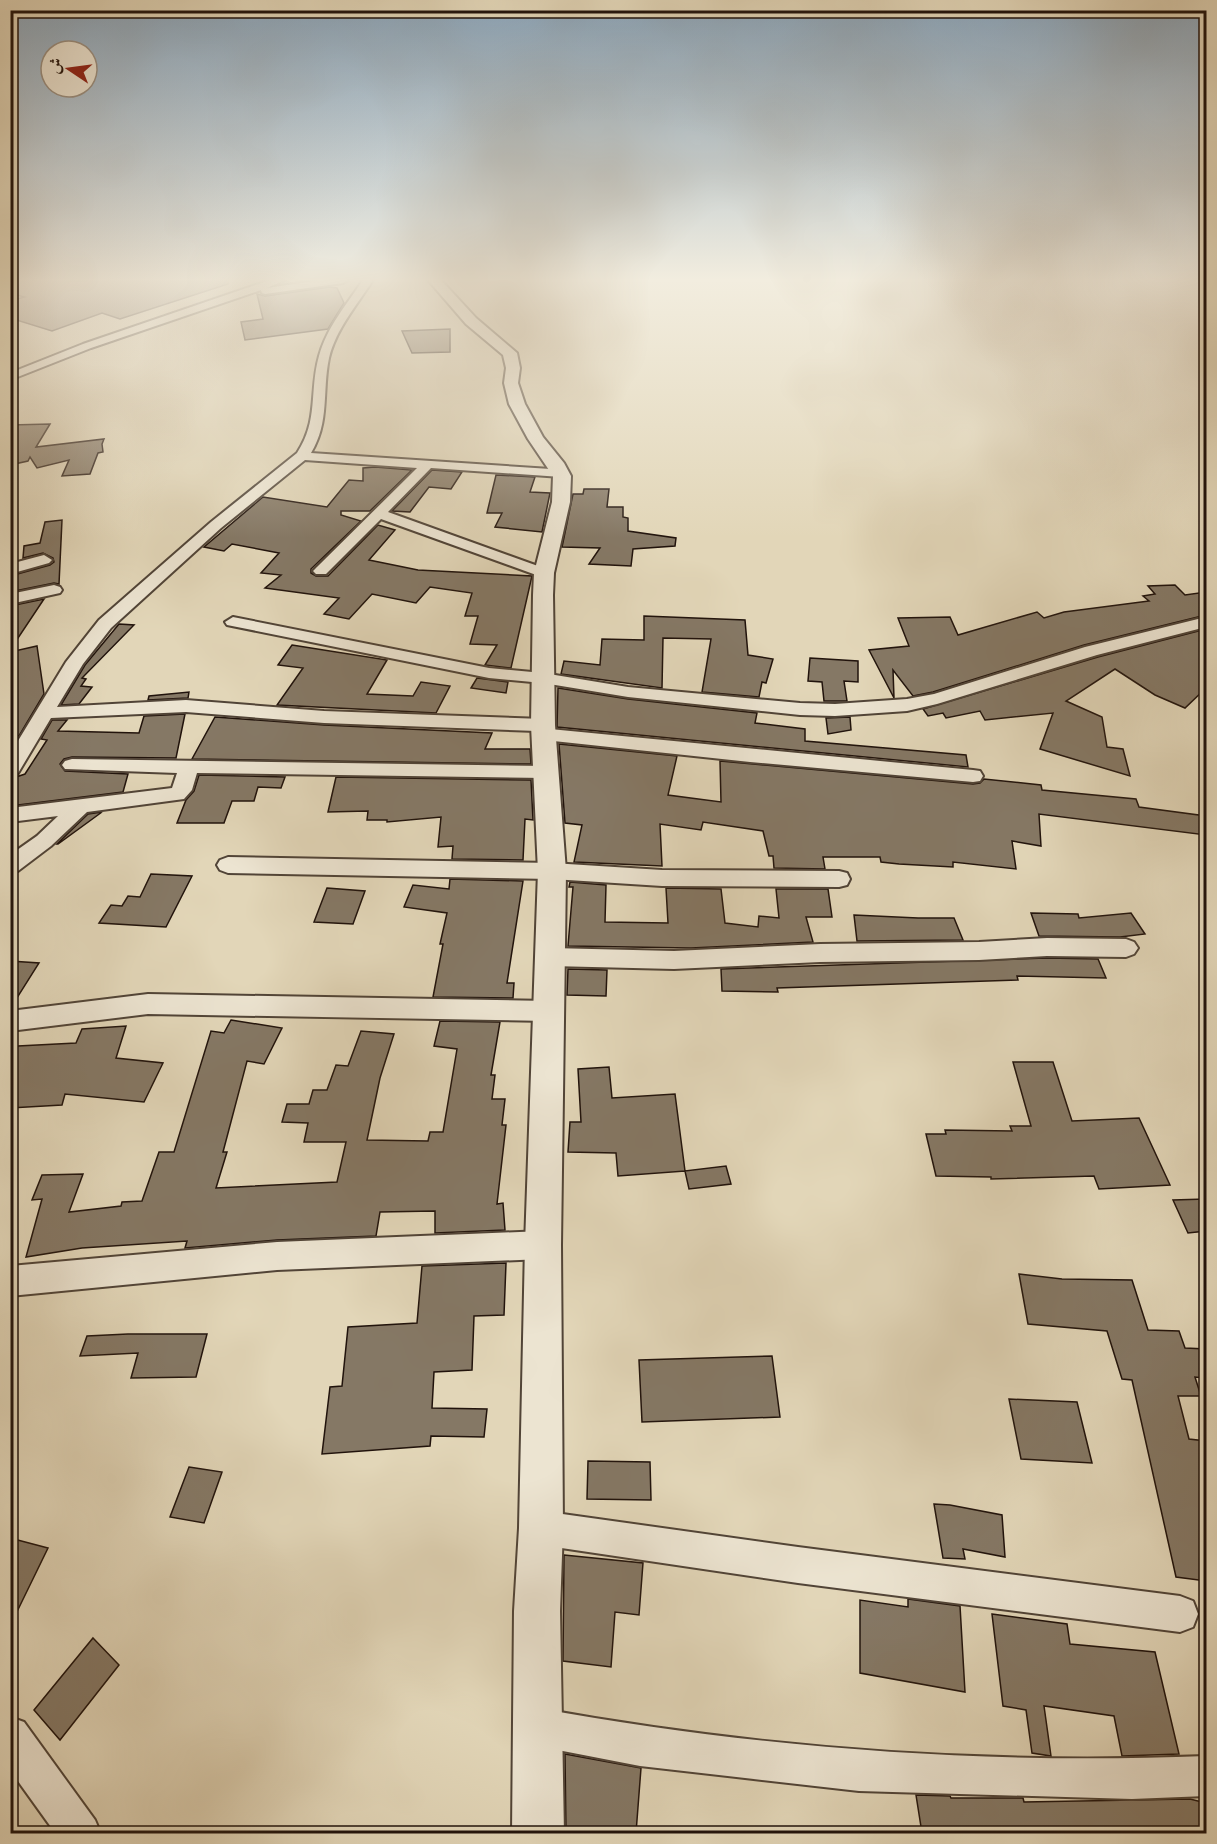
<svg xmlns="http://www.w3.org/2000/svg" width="1217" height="1844" font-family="'Libre Caslon Text',Amiri,serif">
<rect width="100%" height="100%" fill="#e2d6b8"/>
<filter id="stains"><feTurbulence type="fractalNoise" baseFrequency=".00333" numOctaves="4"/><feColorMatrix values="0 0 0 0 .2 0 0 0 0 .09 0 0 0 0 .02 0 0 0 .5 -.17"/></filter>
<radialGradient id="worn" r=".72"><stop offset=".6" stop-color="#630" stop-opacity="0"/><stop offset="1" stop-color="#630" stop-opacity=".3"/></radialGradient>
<g fill="#857865" stroke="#21130c" stroke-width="1.5">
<polygon points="10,280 228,280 228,284 120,319 102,313 52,331 10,318 10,301 24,297 10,293"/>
<polygon points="330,287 337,288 344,303 328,329 245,340 241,322 263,319 257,294 265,296"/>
<polygon points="450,329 450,352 412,353 402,331"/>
<polygon points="50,424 36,447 104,439 102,444 103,452 98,453 90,474 62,476 69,460 37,468 30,457 28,461 10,465 10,425"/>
<polygon points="375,467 412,470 370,511 341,511 341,515 361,521 311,569 311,573 316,576 328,576 378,525 395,530 369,560 418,570 532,576 511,668 485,665 497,645 470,644 478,616 465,616 472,593 430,587 416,603 372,594 349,619 324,614 339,598 265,588 281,575 261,573 279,553 232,544 224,551 204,547 263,497 327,507 349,480 363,481 363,468"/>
<polygon points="432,470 462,472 451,489 429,487 410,512 392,511"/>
<polygon points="496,475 535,477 530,492 550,493 542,532 495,527 502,513 487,513"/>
<polygon points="584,489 609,489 607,507 623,507 623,517 628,518 628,531 676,538 675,546 633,549 631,566 589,564 600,548 562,547 573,494 583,494"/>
<polygon points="62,520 59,584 54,583 10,592 10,576 50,565 54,562 53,558 43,553 23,558 24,546 40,543 45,522"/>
<polygon points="1175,585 1185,595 1206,592 1206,615 1084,645 933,692 913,696 893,670 894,698 869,650 909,646 898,618 950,617 958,635 1037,612 1044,618 1064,612 1149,601 1143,596 1155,594 1148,586"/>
<polygon points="44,599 10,650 10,606"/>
<polygon points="644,616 745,620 748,655 773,659 766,683 762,682 759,697 702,692 711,639 663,638 662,688 561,674 564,661 600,665 602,639 644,640"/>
<polygon points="119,624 134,625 82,678 86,679 81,686 92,687 79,704 61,705 85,665"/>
<polygon points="1206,629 1206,688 1185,708 1155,695 1115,669 1066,701 1102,717 1107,747 1123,749 1130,776 1040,749 1053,713 985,720 980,711 946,718 943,713 928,716 923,709 1098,657"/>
<polygon points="292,645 387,660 367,694 413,696 421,682 450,686 436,713 277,705 303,668 278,665"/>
<polygon points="37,646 44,694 19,736 10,734 10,652"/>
<polygon points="810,658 858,661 858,682 844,681 847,701 824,701 822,682 808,681"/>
<polygon points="477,678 508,682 506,693 471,688"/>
<polygon points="558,688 628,699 757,713 755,723 805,729 805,741 966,755 968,767 557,727"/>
<polygon points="189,692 188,698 148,700 149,696"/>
<polygon points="185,714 176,758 72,757 64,759 60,764 65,771 128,774 123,792 10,806 10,779 25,774 47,740 41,739 52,720 67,720 58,731 139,733 144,716"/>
<polygon points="215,717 324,725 492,733 485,749 530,749 531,764 192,759"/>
<polygon points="850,717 851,730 828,734 826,718"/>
<polygon points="559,744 677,756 668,795 721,802 720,761 973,784 980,783 984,779 1041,785 1042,790 1136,799 1139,807 1206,816 1206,835 1039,814 1041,846 1012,841 1016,869 953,862 953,867 899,864 881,862 880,857 823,857 825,869 774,868 773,856 769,856 763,831 703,822 701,830 660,824 662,866 574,862 582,825 565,823"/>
<polygon points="199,775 285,777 281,788 258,787 254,801 232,801 224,823 177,823 186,800 194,791"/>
<polygon points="336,777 531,780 533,820 525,819 523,860 452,859 453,846 438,847 441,817 387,822 387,820 367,820 368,811 328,812"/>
<polygon points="102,812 58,844 57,844 88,814"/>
<polygon points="151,874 192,876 166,927 99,923 111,905 122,906 128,896 140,897"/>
<polygon points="450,879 523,881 507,983 514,983 513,998 433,997 443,944 440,944 447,913 404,907 413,885 449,889"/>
<polygon points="570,882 606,885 605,922 668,923 666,888 721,889 725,923 758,927 759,916 779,918 776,889 828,889 832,917 806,917 813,942 691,948 568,946 573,887 569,887"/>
<polygon points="327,888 365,891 353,924 314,922"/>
<polygon points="1031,913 1078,914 1079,918 1131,913 1145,934 1120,937 1039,936"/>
<polygon points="854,915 918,918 954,918 963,940 857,941"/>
<polygon points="1047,958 1098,959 1106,978 1017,976 1018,980 777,988 778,992 722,991 721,969"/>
<polygon points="10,961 39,963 10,1009"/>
<polygon points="568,969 607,970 606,996 567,995"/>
<polygon points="231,1020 282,1028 264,1064 247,1061 223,1152 227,1152 216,1188 337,1182 346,1142 304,1142 308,1123 282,1122 287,1104 309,1104 313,1090 327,1090 336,1065 348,1066 361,1031 394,1034 380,1078 367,1140 428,1141 430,1132 443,1132 457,1049 434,1046 440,1021 500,1022 491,1075 495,1075 492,1099 505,1099 502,1125 506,1125 497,1204 503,1203 505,1230 435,1233 435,1211 380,1212 376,1236 277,1240 185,1248 187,1241 82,1248 26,1257 42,1199 32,1200 42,1175 83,1174 69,1212 121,1206 122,1202 142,1201 159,1152 174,1152 211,1031 224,1033"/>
<polygon points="126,1026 116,1058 163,1063 144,1102 65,1094 62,1105 10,1108 10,1065 18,1046 76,1043 82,1029"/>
<polygon points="1013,1062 1053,1062 1072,1121 1139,1118 1170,1185 1099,1189 1094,1176 991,1179 991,1177 936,1176 926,1134 946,1134 945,1130 1012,1131 1010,1126 1031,1126"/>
<polygon points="609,1067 612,1098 675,1094 685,1171 726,1166 731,1184 689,1189 685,1171 618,1176 616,1153 568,1152 570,1122 581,1122 578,1069"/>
<polygon points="1206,1199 1206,1231 1188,1233 1173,1200"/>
<polygon points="506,1263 504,1315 474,1316 472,1370 434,1372 432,1408 487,1409 484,1437 431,1436 430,1446 322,1454 330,1387 342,1386 348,1327 417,1323 422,1266"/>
<polygon points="1019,1274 1062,1279 1132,1280 1148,1330 1179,1331 1185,1348 1206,1349 1206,1378 1195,1377 1201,1396 1178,1396 1189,1439 1206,1441 1206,1581 1176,1577 1132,1380 1122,1379 1107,1331 1028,1324"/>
<polygon points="128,1334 207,1334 196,1377 131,1378 138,1353 80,1356 87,1336"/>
<polygon points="772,1356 780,1417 642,1422 639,1360"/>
<polygon points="1009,1399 1077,1402 1092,1463 1021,1459"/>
<polygon points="588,1461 650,1462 651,1500 587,1499"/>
<polygon points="189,1467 222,1472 204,1523 170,1517"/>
<polygon points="934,1504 950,1505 1002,1515 1005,1557 963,1549 965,1559 943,1558"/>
<polygon points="10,1538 48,1548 10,1626"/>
<polygon points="564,1555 643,1563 639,1615 615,1612 611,1667 563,1661"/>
<polygon points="908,1599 960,1606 965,1692 860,1673 860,1600 908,1607"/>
<polygon points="992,1614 1067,1624 1070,1644 1155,1652 1179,1754 1122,1756 1114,1716 1044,1706 1051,1756 1032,1753 1026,1710 1003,1706"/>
<polygon points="93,1638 119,1665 60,1740 34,1710"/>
<polygon points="565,1754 641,1768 636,1833 566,1833"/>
<polygon points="916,1795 950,1796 951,1798 1023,1798 1024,1802 1190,1799 1206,1803 1206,1833 922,1833"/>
</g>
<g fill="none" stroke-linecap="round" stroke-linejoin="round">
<defs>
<g id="minor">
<polygon points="270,280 285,280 267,288 320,280 348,280 343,283 265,294 262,293 261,290 91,348 10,380 10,373 83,344"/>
<path d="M 363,280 L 373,280 C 357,305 336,329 329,358 C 322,391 330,422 311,453 L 566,470 L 568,473 L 566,476 L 561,477 L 431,468 L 388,512 L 549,570 L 552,573 L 549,576 L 539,576 L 381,519 L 326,574 L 316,574 L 313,571 L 316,568 L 417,468 L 305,460 L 221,528 L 111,628 L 83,664 L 57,707 L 186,700 L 324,711 L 543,719 L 550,721 L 552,725 L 550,729 L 973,770 L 980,771 L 983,776 L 980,781 L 973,782 L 750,762 L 544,740 L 537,738 L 535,734 L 537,731 L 324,723 L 186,712 L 51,718 L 17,775 L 10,777 L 10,754 L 66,662 L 99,620 L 211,522 L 297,453 C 319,420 309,391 319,356 C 327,327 347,304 363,280 Z"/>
<polygon points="44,555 52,560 49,563 10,574 10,564"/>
<polygon points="54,585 60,587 62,590 60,593 10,604 10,594"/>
<polygon points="233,617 489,668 543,673 628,687 800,703 835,704 907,699 934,694 1085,647 1206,617 1206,627 1097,655 937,704 907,711 835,716 800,715 628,697 543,683 489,678 227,625 225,622"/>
<polygon points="72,759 546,766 553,767 556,772 553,777 546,778 197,773 192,790 184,799 87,812 51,846 18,871 10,874 10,855 37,836 58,816 10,822 10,808 172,788 177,773 65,769 62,765 65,761"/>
<polygon points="228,857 552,863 662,870 839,871 847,873 850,879 847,885 839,887 662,886 552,879 228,873 220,870 217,865 220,860"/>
<polygon points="1047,938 1126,939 1134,942 1138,948 1134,954 1126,957 1047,956 979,960 820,962 674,969 551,966 543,963 539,957 543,951 551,948 674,951 820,944 979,942"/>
<polygon points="148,994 549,1001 558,1004 561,1011 558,1018 549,1021 148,1014 10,1031 10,1011"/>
<polygon points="543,1231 553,1235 557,1245 553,1255 543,1259 277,1270 10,1296 10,1266 277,1242"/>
<polygon points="541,1511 798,1547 1180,1596 1193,1601 1198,1614 1193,1627 1180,1632 798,1583 541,1545 529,1540 524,1528 529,1516"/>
<path d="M 537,1708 C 757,1748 982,1765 1206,1756 L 1206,1796 L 1132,1799 L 859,1791 L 640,1766 L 537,1746 L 523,1741 L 518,1727 L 523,1713 Z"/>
<polygon points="10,1717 24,1722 95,1820 101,1834 56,1834 10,1770"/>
</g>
<polygon id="tertiary" points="428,280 441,280 476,318 517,353 520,368 518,383 525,404 543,437 564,463 571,476 570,502 554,573 553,595 555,725 566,871 561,1245 563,1528 560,1611 564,1834 512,1834 514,1611 519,1528 525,1245 538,871 531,725 533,595 534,573 552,502 553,476 528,439 509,404 504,383 506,368 503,355 466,324"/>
</defs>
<use href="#minor" stroke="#514437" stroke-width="4"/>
<use href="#tertiary" stroke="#514437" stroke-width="4"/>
<use href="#minor" fill="#ece4d1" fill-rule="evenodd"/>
<use href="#tertiary" fill="#ece4d1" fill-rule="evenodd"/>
</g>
<linearGradient id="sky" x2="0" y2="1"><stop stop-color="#8ba7be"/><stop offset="0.52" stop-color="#f2eddf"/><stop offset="1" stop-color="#f2eddf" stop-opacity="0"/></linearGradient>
<rect width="1217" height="538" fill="url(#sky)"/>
<rect width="1217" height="1844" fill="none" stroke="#e2d6b8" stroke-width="36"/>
<rect x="12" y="12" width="1193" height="1820" fill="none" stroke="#21130c" stroke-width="3"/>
<rect x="18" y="18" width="1181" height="1808" fill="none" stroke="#21130c" stroke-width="1.5"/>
<g transform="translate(69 69) rotate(283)"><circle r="28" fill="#ece4d1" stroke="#9b9082" stroke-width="1.5"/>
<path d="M0-4.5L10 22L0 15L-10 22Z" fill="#8f2418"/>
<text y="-9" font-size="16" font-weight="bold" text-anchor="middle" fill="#21130c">ش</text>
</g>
<rect width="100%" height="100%" filter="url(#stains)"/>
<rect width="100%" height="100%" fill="url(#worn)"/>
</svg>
